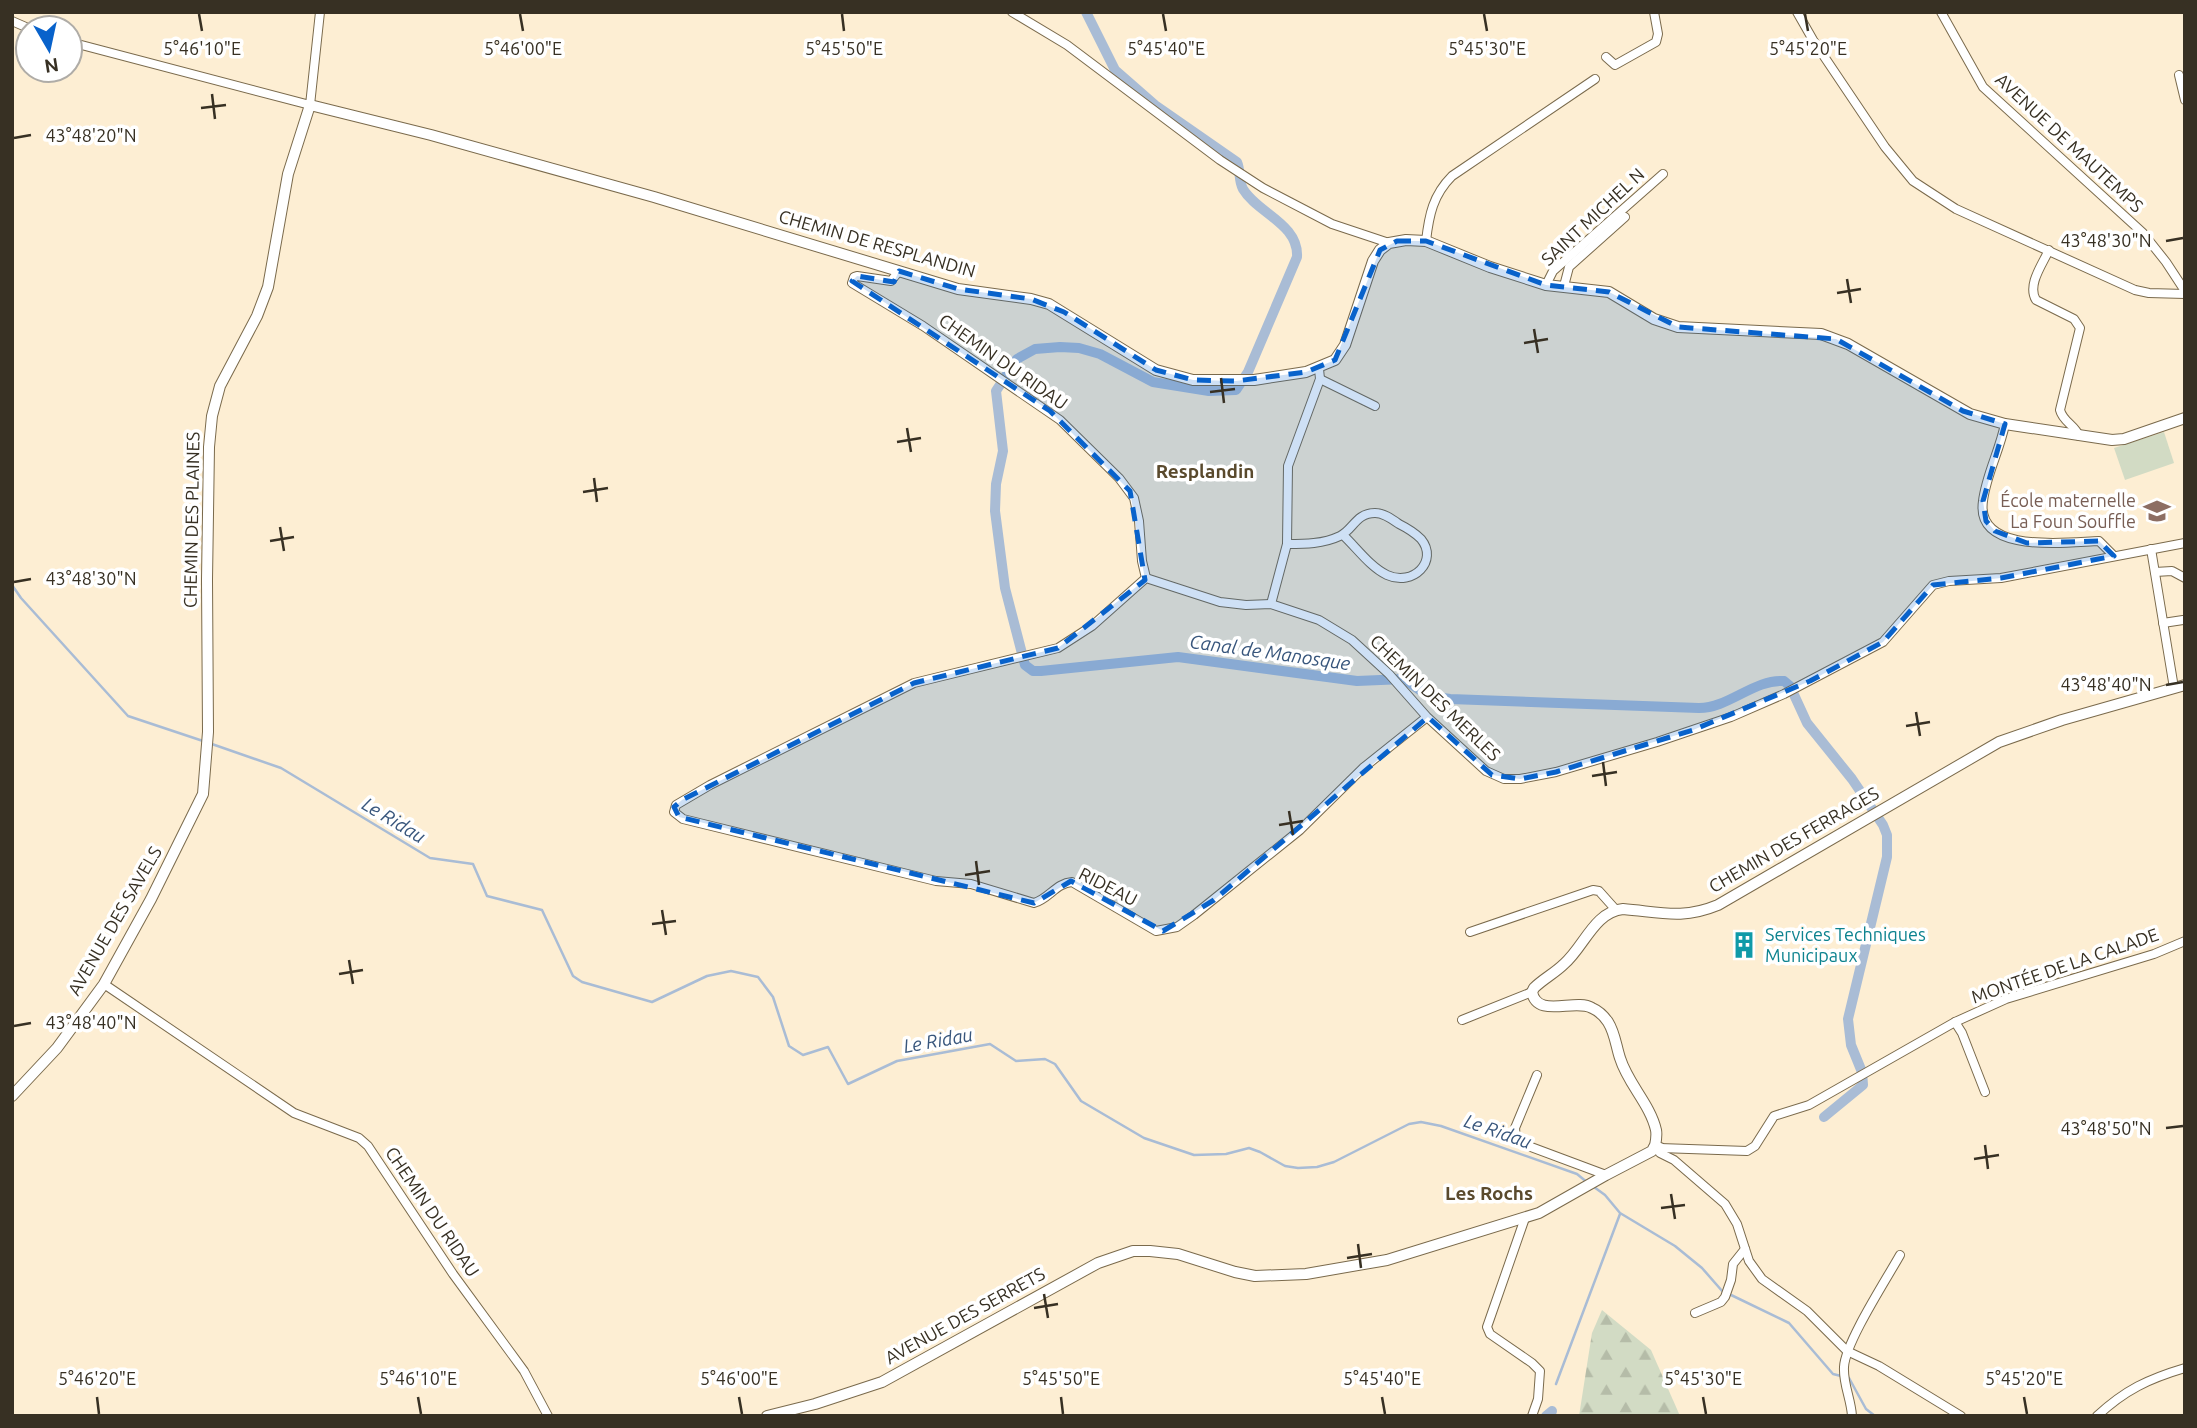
<svg xmlns="http://www.w3.org/2000/svg" width="2197" height="1428" font-family="Ubuntu,sans-serif">
<defs>
<pattern id="forest-firs" width="22" height="20" patternUnits="userSpaceOnUse" patternTransform="scale(1.75)"><rect width="22" height="20" fill="#d2dbc4"/><path d="M5 1l3.5 6h-7zM16 11l3.5 6h-7z" fill="#b5bca8"/></pattern>
</defs>
<rect width="100%" height="100%" fill="#fdeed3"/>
<polygon fill="url(#forest-firs)" points="1602,1310 1651,1350 1680,1416 1579,1416 1592,1333"/>
<polygon fill="#d2dbc4" points="2164,432 2174,463 2125,480 2114,448"/>
<g fill="none" stroke-linecap="round" stroke-linejoin="round">
<g stroke="#a9bcd5" stroke-width="2.5">
<polyline points="12,585 21,598 128,716 203,741"/>
<polyline points="209,743 281,768 430,858 473,864 487,896 542,910 573,976 582,982 652,1002 707,976 731,971 758,977 773,997 789,1046 803,1055 828,1047 848,1084 897,1061 990,1044 1016,1061 1045,1059 1055,1064 1081,1101 1144,1138 1194,1155 1226,1154 1249,1148 1260,1152 1285,1166 1298,1168 1317,1167 1334,1162 1409,1124 1421,1122 1441,1126 1577,1174 1588,1183"/>
<polyline points="1594,1187 1605,1195 1620,1213 1675,1246 1702,1268 1723,1292"/>
<polyline points="1729,1294 1789,1323 1833,1374 1849,1378 1866,1409 1875,1416"/>
<polyline points="1556,1384 1620,1214"/>
</g>
<g stroke="#a9bcd5" stroke-width="10">
<path d="M 1086,12 L 1115,70 L 1155,105 L 1237,162 C 1241,171 1238,180 1243,189 C 1257,213 1299,224 1297,257 L 1248,372 L 1236,390 L 1209,391 L 1153,382 L 1100,354 L 1079,348 L 1060,347 L 1035,349 L 1017,359 L 996,391 L 1003,451 L 996,484 L 995,511 L 1005,588 L 1025,665 L 1033,671 L 1041,671 L 1178,657 L 1357,681 L 1404,679 L 1429,696 L 1450,699 L 1699,708 C 1729,708 1754,679 1784,681 L 1790,686 L 1807,723 L 1852,779 L 1883,825 L 1887,835 L 1887,857 L 1848,1019 L 1851,1045 L 1862,1072 L 1863,1085 L 1824,1117"/>
<polyline points="1546,1416 1552,1411"/>
</g>
<defs>
<g id="street">
<polyline points="1012,12 1067,45 1220,160 1263,188 1332,224 1389,243"/>
<polyline points="1797,12 1813,40 1885,147 1913,181 1956,209 2135,290 2149,293 2185,294"/>
<polyline points="1941,12 1983,87 2143,233 2166,262 2185,291"/>
<polyline points="12,21 28,28"/>
<polyline points="70,42 310,105 320,12"/>
<polyline points="1606,57 1615,65 1656,42 1658,34 1654,12"/>
<polyline points="2179,75 2185,100"/>
<path d="M 1426,241 C 1429,215 1433,195 1452,176 L 1595,79"/>
<path d="M 2049,250 C 2042,265 2027,285 2036,300 L 2074,319 L 2080,328 L 2060,410 C 2063,422 2075,425 2079,436"/>
<polyline points="899,271 891,281 857,276 854,277 852,283 923,326 1060,420 1119,478 1134,498 1139,521 1142,561 1146,578"/>
<polyline points="1546,285 1553,271 1663,174"/>
<polyline points="1564,286 1569,267 1625,217"/>
<polyline points="1320,379 1375,406"/>
<path d="M 2005,424 C 2000,450 1986,475 1983,501 C 1975,555 2068,542 2099,541 L 2114,556"/>
<path d="M 1287,544 C 1305,544 1323,544 1340,536 C 1353,530 1356,513 1375,513 C 1384,513 1392,519 1399,524 C 1407,528 1415,533 1421,539 C 1439,561 1413,587 1387,575 C 1370,567 1356,547 1343,535"/>
<polyline points="2151,549 2174,688"/>
<polyline points="2155,572 2172,571 2185,578"/>
<polyline points="1271,604 1287,544 1288,466 1320,379 1319,369"/>
<polyline points="2163,623 2183,620"/>
<path d="M 1427,717 L 1363,768 L 1300,830 L 1194,915 L 1177,927 L 1156,931 L 1072,882 C 1056,883 1049,899 1034,903 L 971,884 L 936,881 L 683,819 L 674,812 L 676,805 L 710,785 L 914,683 L 1058,648 L 1092,626 L 1146,578 L 1220,602 L 1246,605 L 1271,604 L 1319,620 L 1352,640 L 1389,674 L 1427,717 L 1486,771 L 1504,779 L 1520,779 L 1556,772 L 1657,742 L 1731,717 L 1784,694 L 1883,642 L 1933,585 L 1949,581 L 2001,578 L 2185,543"/>
<polyline points="1470,932 1593,890 1599,891 1616,910"/>
<polyline points="104,984 294,1113 359,1138 368,1146 453,1274 524,1371 548,1416"/>
<polyline points="1462,1020 1532,992"/>
<polyline points="1955,1022 1962,1033 1985,1092"/>
<polyline points="1537,1075 1515,1128 1516,1139 1523,1144 1606,1175"/>
<polyline points="1660,1148 1747,1151 1755,1146 1774,1116 1809,1105 1955,1022 2006,999 2154,954 2185,941"/>
<polyline points="1660,1153 1674,1160 1725,1204 1737,1224 1749,1261 1762,1279 1807,1311 1847,1351 1879,1366 1961,1416"/>
<polyline points="1525,1218 1487,1327 1490,1334 1532,1363 1540,1371 1538,1399 1532,1416"/>
<polyline points="1695,1313 1721,1302 1725,1297 1731,1280 1733,1264 1745,1249"/>
<path d="M 1852,1416 C 1851,1399 1843,1384 1844,1367 C 1845,1343 1886,1280 1900,1255"/>
<path d="M 2097,1416 C 2125,1390 2148,1379 2185,1368"/>
</g>
<g id="secondary">
<polyline points="12,1096 57,1048 104,984 151,899 203,794 208,732 207,580 209,447 212,416 220,386 257,316 268,287 288,174 310,105 431,135 654,197 958,289 1031,299 1049,304 1156,370 1193,380 1254,380 1306,372 1335,360 1345,345 1373,261 1380,250 1389,243 1406,240 1426,241 1490,267 1546,285 1609,292 1654,319 1678,327 1821,334 1848,344 1970,414 2005,424 2112,440 2124,439 2185,418"/>
<path d="M 1655,1146 C 1656,1141 1657,1135 1656,1130 C 1650,1104 1628,1084 1620,1058 C 1616,1046 1615,1033 1608,1022 C 1604,1016 1599,1011 1592,1008 C 1575,998 1537,1019 1532,992 L 1534,988 C 1543,979 1555,973 1564,964 C 1584,947 1594,912 1623,909 C 1660,912 1682,920 1718,905 L 1999,742 L 2062,720 L 2185,685"/>
<polyline points="767,1416 815,1404 882,1382 1098,1263 1133,1251 1150,1251 1178,1254 1235,1272 1255,1276 1306,1274 1387,1260 1539,1213 1606,1175 1652,1151 1654,1147 1660,1148"/>
</g>
</defs>
<use href="#street" stroke="#7a6a4c" stroke-width="10"/>
<use href="#secondary" stroke="#7a6a4c" stroke-width="12"/>
<use href="#street" stroke="#fff" stroke-width="8"/>
<use href="#secondary" stroke="#fff" stroke-width="10"/>
</g>
<path fill="#0862cb" fill-opacity="0.2" stroke="#0862cb" stroke-width="5" stroke-dasharray="14 9" stroke-linejoin="round" d="M 1397,241 L 1426,241 L 1546,285 L 1609,292 L 1678,327 L 1836,339 L 1963,411 L 2005,424 L 1983,501 L 1986,521 L 1995,531 L 2027,543 L 2099,541 L 2114,556 L 2001,578 L 1933,585 L 1883,642 L 1810,681 L 1693,730 L 1556,772 L 1520,779 L 1492,775 L 1428,717 L 1214,900 L 1163,931 L 1071,881 L 1034,903 L 679,817 L 674,807 L 682,800 L 914,683 L 1058,648 L 1145,580 L 1130,491 L 1050,411 L 852,281 L 857,276 L 894,282 L 899,271 L 958,289 L 1031,299 L 1064,312 L 1156,370 L 1193,380 L 1236,381 L 1306,372 L 1335,360 L 1380,250 Z"/>
<path fill="none" stroke="#373023" stroke-width="2.5" d="M 199,14 L 202,31M 520,14 L 523,31M 842,14 L 844,31M 1163,14 L 1166,31M 1484,14 L 1487,31M 1805,14 L 1808,31M 212,94 L 215,119M 201,108 L 226,105M 14,138 L 31,135M 2166,241 L 2183,238M 1847,279 L 1851,303M 1837,293 L 1861,289M 1534,329 L 1538,353M 1524,343 L 1548,339M 1221,378 L 1224,403M 1210,392 L 1235,389M 907,428 L 911,452M 897,442 L 921,438M 594,478 L 597,502M 583,492 L 608,488M 280,527 L 284,551M 270,541 L 294,537M 14,582 L 31,579M 2166,685 L 2183,682M 1916,712 L 1920,736M 1906,726 L 1930,722M 1603,762 L 1606,786M 1592,776 L 1617,772M 1289,811 L 1293,835M 1279,825 L 1303,821M 976,861 L 979,885M 965,875 L 990,871M 662,910 L 666,935M 652,924 L 676,921M 349,960 L 353,984M 339,974 L 363,970M 14,1026 L 31,1023M 2166,1128 L 2183,1126M 1985,1145 L 1988,1169M 1974,1159 L 1999,1155M 1671,1194 L 1675,1219M 1661,1208 L 1685,1205M 1358,1244 L 1361,1268M 1347,1258 L 1372,1254M 1044,1294 L 1048,1318M 1034,1308 L 1058,1304M 97,1397 L 99,1414M 418,1397 L 421,1414M 739,1397 L 742,1414M 1061,1397 L 1063,1414M 1382,1397 L 1385,1414M 1703,1397 L 1706,1414M 2024,1397 L 2027,1414"/>
<defs>
<symbol id="school-bare" viewBox="-9 -9 18 18"><path d="M0-5L7-2L0 1L-7-2ZM-4 1L0 2.5L4 1V4Q0 6-4 4Z" fill="#8d6e63" stroke="#fff" stroke-width="2.5" paint-order="stroke"/></symbol>
<symbol id="building-bare" viewBox="-9 -9 18 18"><path d="M-4-6H4V6H1V3H-1V6H-4ZM-2.5-4.3h1.7v1.8h-1.7ZM.8-4.3h1.7v1.8H.8ZM-2.5-1h1.7V.8h-1.7ZM.8-1h1.7V.8H.8Z" fill="#0f9aa8" stroke="#fff" stroke-width="2.5" paint-order="stroke"/></symbol>
</defs>
<g fill-rule="evenodd">
<use href="#school-bare" x="2138" y="492" width="38" height="38"/>
<use href="#building-bare" x="1725" y="926" width="38" height="38"/>
</g>
<g text-anchor="middle" stroke-width="7" stroke-linejoin="round" paint-order="stroke">
<g font-size="18" fill="#373023" stroke="#fff">
<text transform="translate(2069 143) rotate(43)" y="6">AVENUE DE MAUTEMPS</text>
<text transform="translate(1593 217) rotate(-43)" y="6">SAINT MICHEL N</text>
<text transform="translate(877 244) rotate(16)" y="6">CHEMIN DE RESPLANDIN</text>
<text transform="translate(1003 362) rotate(35)" y="6">CHEMIN DU RIDAU</text>
<text transform="translate(192 520) rotate(-89)" y="6">CHEMIN DES PLAINES</text>
<text transform="translate(1435 698) rotate(44)" y="6">CHEMIN DES MERLES</text>
<text transform="translate(1794 840) rotate(-30)" y="6">CHEMIN DES FERRAGES</text>
<text transform="translate(1108 887) rotate(27)" y="6">RIDEAU</text>
<text transform="translate(115 921) rotate(-60)" y="6">AVENUE DES SAVELS</text>
<text transform="translate(2065 966) rotate(-19)" y="6">MONTÉE DE LA CALADE</text>
<text transform="translate(432 1212) rotate(56)" y="6">CHEMIN DU RIDAU</text>
<text transform="translate(965 1316) rotate(-29)" y="6">AVENUE DES SERRETS</text>
</g>
<g font-size="18" fill="#785e54" stroke="#fff" text-anchor="end">
<text x="2136" y="507">École maternelle<tspan x="2136" dy="21">La Foun Souffle</tspan></text>
</g>
<g font-size="18" fill="#0d838f" stroke="#fff" text-anchor="start">
<text x="1765" y="941">Services Techniques<tspan x="1765" dy="21">Municipaux</tspan></text>
</g>
<g font-size="19" font-weight="bold" fill="#5a4a2d" stroke="#fff">
<text x="1205" y="478">Resplandin</text>
<text x="1489" y="1200">Les Rochs</text>
</g>
<g font-size="19" font-style="italic" fill="#38567c" stroke="#fff">
<text transform="translate(1270 652) rotate(8)" y="7">Canal de Manosque</text>
<text transform="translate(394 820) rotate(31)" y="7">Le Ridau</text>
<text transform="translate(938 1040) rotate(-10)" y="7">Le Ridau</text>
<text transform="translate(1498 1131) rotate(19)" y="7">Le Ridau</text>
</g>
</g>
<g font-size="18" text-anchor="middle" fill="#373023" stroke="#fff" stroke-width="7" stroke-linejoin="round" paint-order="stroke">
<text x="202" y="55">5°46'10"E</text>
<text x="523" y="55">5°46'00"E</text>
<text x="844" y="55">5°45'50"E</text>
<text x="1166" y="55">5°45'40"E</text>
<text x="1487" y="55">5°45'30"E</text>
<text x="1808" y="55">5°45'20"E</text>
<text x="91" y="142">43°48'20"N</text>
<text x="2106" y="247">43°48'30"N</text>
<text x="91" y="585">43°48'30"N</text>
<text x="2106" y="691">43°48'40"N</text>
<text x="91" y="1029">43°48'40"N</text>
<text x="2106" y="1135">43°48'50"N</text>
<text x="97" y="1385">5°46'20"E</text>
<text x="418" y="1385">5°46'10"E</text>
<text x="739" y="1385">5°46'00"E</text>
<text x="1061" y="1385">5°45'50"E</text>
<text x="1382" y="1385">5°45'40"E</text>
<text x="1703" y="1385">5°45'30"E</text>
<text x="2024" y="1385">5°45'20"E</text>
</g>
<rect width="2197" height="1428" fill="none" stroke="#373023" stroke-width="28"/>
<g transform="translate(49 49) rotate(171)"><circle r="33" fill="#ffffff" stroke="#afaca7" stroke-width="2"/>
<path d="M0-5L12 26L0 18L-12 26Z" fill="#0862cb"/>
<text y="-10" font-size="19" font-weight="bold" text-anchor="middle" fill="#373023">N</text>
</g>
</svg>
